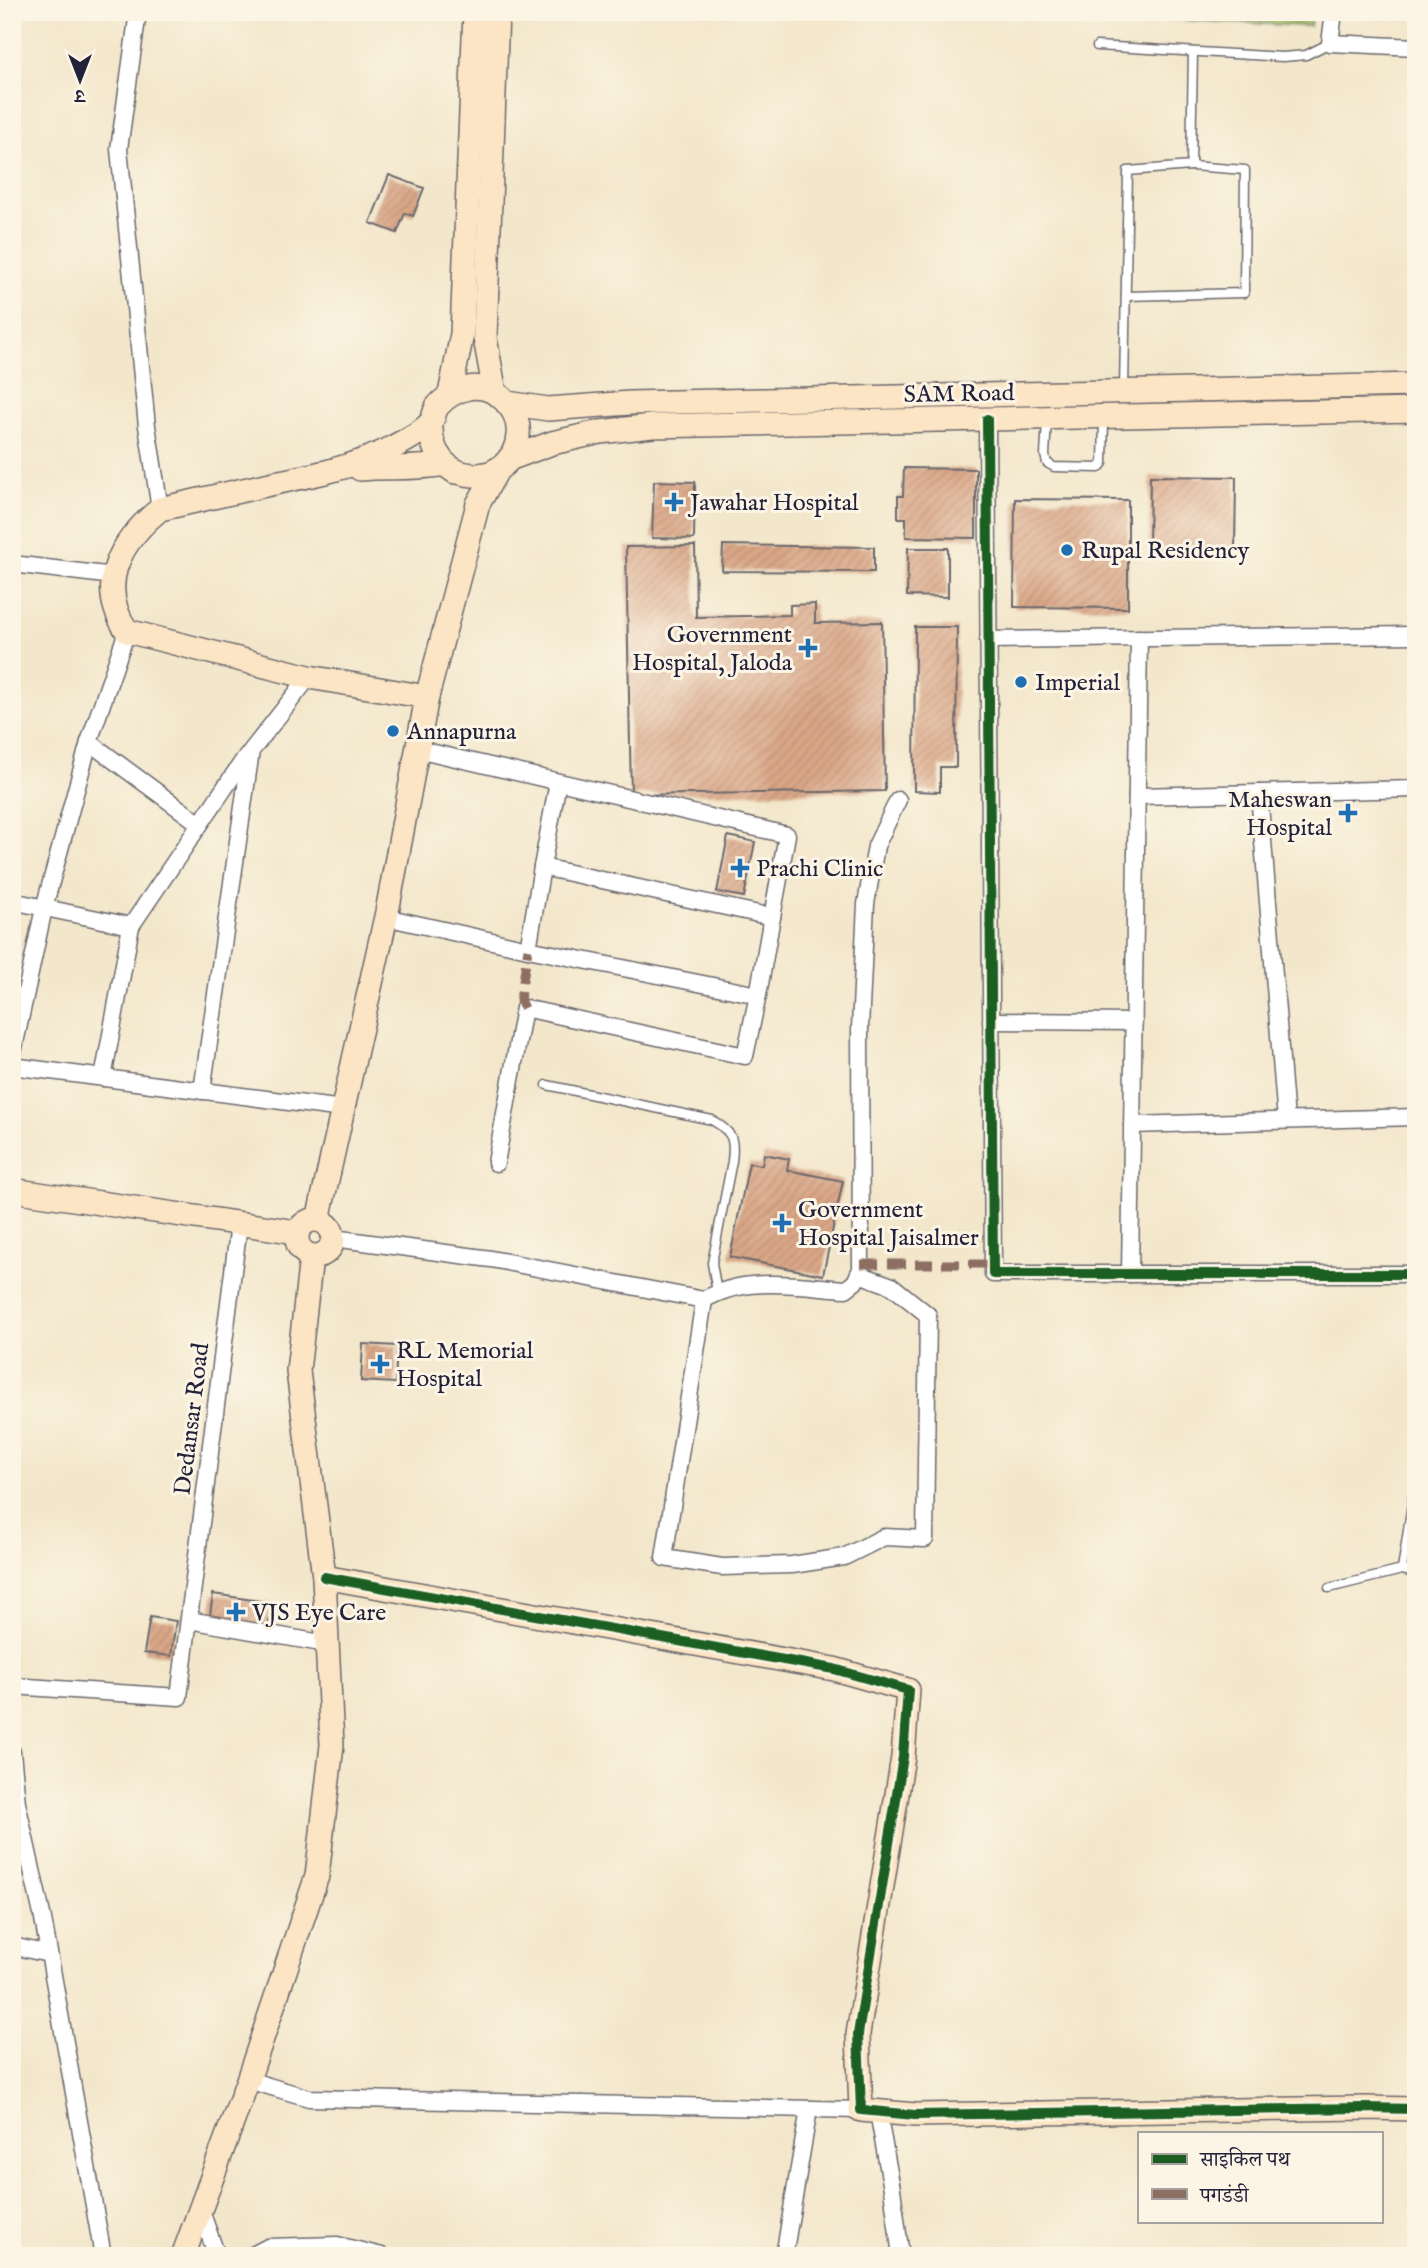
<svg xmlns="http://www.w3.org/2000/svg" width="1428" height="2268" font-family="'IM FELL English','Noto Serif Devanagari',serif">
<defs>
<pattern id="building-hatch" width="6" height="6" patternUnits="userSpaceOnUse" patternTransform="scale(1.75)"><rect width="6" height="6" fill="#daa787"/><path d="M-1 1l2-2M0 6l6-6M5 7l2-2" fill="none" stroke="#bb8f75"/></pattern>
</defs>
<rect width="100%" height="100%" fill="#fcf5e5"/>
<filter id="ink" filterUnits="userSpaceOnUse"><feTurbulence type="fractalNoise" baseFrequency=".0143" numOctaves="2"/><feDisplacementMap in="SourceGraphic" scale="14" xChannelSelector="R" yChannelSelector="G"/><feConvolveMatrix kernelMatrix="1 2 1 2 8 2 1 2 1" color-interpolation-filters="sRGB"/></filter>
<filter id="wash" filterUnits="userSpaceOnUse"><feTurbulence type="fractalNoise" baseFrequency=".00686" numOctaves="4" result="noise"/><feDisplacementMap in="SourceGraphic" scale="28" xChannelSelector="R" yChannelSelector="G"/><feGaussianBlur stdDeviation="1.57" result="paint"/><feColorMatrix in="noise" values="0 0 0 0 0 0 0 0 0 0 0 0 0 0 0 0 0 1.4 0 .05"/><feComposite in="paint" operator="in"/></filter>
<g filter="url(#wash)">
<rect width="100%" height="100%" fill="#f3e7cb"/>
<polygon fill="#abc970" stroke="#667656" stroke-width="2" points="1018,12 1312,12 1310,26"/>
<g id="blocks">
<g fill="url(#building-hatch)">
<polygon points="389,175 424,188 413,216 405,213 397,233 370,223"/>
<polygon points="904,468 976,469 976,538 906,537 906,518 898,518 898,496 903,496"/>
<polygon points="1150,476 1236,477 1235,549 1149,548"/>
<polygon points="654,481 695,482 694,539 652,538"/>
<polygon points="1015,499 1128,500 1128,608 1014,607"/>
<polygon points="723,545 874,547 874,572 722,571"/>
<polygon points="695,546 696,617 790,615 790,605 815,604 815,623 882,622 885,791 631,795 626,547"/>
<polygon points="908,548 948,548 948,597 907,596"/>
<polygon points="915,627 957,627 956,767 940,767 940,792 914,791"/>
<polygon points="728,836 755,842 744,897 717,892"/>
<polygon points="764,1154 789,1159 787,1170 843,1181 823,1275 730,1257 749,1163 762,1165"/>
<polygon points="363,1344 397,1346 395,1383 361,1381"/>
<polygon points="213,1594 272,1603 268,1631 209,1622"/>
<polygon points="150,1617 176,1621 171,1656 144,1653"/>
</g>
</g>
</g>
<g filter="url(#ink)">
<use href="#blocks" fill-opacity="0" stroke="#6b676d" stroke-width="2"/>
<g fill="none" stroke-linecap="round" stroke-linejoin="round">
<defs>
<g id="lane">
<polyline points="1097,46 1283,57 1306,55 1330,43"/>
<polyline points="1415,84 1416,182"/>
<polyline points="1126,296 1244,293 1245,170 1191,166"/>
<polyline points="1124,389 1128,171 1191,166 1193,52"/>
<polyline points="1047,421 1045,455 1047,463 1054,467 1099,468 1103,463 1104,420"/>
<path d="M 547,1085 L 712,1120 C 732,1132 735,1138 732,1161 L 712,1263 L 717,1292"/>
<polyline points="1402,1570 1416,1477"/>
<polyline points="1329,1588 1402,1570 1416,1573"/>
</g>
<g id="street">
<polyline points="138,12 119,149 147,426 160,509"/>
<polyline points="1334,12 1330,43 1416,47"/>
<polyline points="987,419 993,1274 1416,1274"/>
<polyline points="12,564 114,576"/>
<polyline points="988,640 1416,635"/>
<polyline points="89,742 200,824"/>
<polyline points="417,749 787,835 772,917 542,867 558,782"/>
<polyline points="1259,793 1286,1120"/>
<polyline points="1137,796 1416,789"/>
<polyline points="542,867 528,949 758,995 772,917"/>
<polyline points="12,901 131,926"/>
<polyline points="385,917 528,949"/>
<polyline points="991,1021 1134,1022"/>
<polyline points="12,1057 44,908 89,742 127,631"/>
<polyline points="12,1066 343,1109"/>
<polyline points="103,1078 131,926 247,755"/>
<polyline points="202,1091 251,751 309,677"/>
<polyline points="1132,1125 1416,1117"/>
<polyline points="496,1163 524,1008 745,1056 758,995"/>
<polyline points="333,1238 491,1259 704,1300 664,1558 722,1567 792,1565 844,1557 884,1537 925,1539 928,1315 892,1286 859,1274"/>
<polyline points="1130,1274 1139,638"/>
<path d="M 704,1300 C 745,1275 800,1286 846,1289 L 855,1282 L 861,1269 L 860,1028 L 866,904 L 876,846 L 898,800"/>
<polyline points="189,1620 327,1644"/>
<polyline points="12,1686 179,1697 239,1224"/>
<polyline points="12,1752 17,1803 43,1919 103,2256"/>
<polyline points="12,1946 49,1954"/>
<polyline points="248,2080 309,2098 861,2110"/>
<polyline points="878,2112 892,2189 901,2256"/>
<polyline points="201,2211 217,2256"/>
<polyline points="251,2256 268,2247 337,2245 382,2256"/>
<polyline points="784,2256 809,2109"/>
</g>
<g id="secondary">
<polyline points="495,393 485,338 497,12"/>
<polyline points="450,394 462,334 475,12"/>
<polyline points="507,403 548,409 630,403 1416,385"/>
<polyline points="509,459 552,443 600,432 652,426 1416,410"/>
<path d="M 360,469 C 388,466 416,470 444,464 L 455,472"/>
<path d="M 427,697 L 309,677 L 127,631 C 95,584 121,541 160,509 C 200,500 240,491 279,482 C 314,475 349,468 381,453 C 394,447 422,433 431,422 C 434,418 434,412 437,407 C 445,397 456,391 468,388 C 495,383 521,409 518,436 C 513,491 427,489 431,422"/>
<polyline points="12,1190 297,1232"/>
<circle cx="315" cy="1238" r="18"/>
<polyline points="318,1220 387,912 427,697 478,504 498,469"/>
<polyline points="324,1577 834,1669 908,1690 903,1757 858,2034 861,2110 915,2115 1364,2108 1416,2109"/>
<polyline points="183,2256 248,2080 317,1876 332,1745 324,1577 298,1371 311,1257"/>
</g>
</defs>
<use href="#lane" stroke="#6b676d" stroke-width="11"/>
<use href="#street" stroke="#6b676d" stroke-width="19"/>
<use href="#secondary" stroke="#6b676d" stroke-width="26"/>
<use href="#lane" stroke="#fff" stroke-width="8"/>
<use href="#street" stroke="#fff" stroke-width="16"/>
<use href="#secondary" stroke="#fce5c4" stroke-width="23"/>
<g stroke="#8d6e63" stroke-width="9" stroke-dasharray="18 9" stroke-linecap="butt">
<polyline points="524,1008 520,1000 528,949"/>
<polyline points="861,1264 993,1264"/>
</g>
<defs>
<g id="cycleway">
<polyline points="987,419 993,1274 1416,1274"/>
<polyline points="324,1577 834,1669 908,1690 903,1757 858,2034 861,2110 915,2115 1364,2108 1416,2109"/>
</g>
</defs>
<use href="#cycleway" stroke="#fcf5e5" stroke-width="15"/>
<use href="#cycleway" stroke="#1b5e20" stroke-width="10"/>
</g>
</g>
<g fill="#1f6fb2" stroke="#fcf5e5" stroke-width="2.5">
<path d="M670.5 491.5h7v7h7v7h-7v7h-7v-7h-7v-7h7z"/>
<circle cx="1067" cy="550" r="7"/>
<path d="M804.5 637.5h7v7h7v7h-7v7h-7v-7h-7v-7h7z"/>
<circle cx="1021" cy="682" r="7"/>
<circle cx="393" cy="731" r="7"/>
<path d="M1344.5 802.5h7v7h7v7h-7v7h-7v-7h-7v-7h7z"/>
<path d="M736.5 857.5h7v7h7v7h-7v7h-7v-7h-7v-7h7z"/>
<path d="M778.5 1212.5h7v7h7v7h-7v7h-7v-7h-7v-7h7z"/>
<path d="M376.5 1353.5h7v7h7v7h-7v7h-7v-7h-7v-7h7z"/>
<path d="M232.5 1601.5h7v7h7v7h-7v7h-7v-7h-7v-7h7z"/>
</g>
<g text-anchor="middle" stroke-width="6" stroke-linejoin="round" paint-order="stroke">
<g font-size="24" fill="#22223b" stroke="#fcf5e5">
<text transform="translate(959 393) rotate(-1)" y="8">SAM Road</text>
<text transform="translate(191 1419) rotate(-83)" y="8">Dedansar Road</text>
</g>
<g font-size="24" fill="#22223b" stroke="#fcf5e5" text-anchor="start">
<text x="690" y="510">Jawahar Hospital</text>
<text x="1081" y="558">Rupal Residency</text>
<text x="792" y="642" text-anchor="end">Government<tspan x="792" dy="28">Hospital, Jaloda</tspan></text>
<text x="1035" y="690">Imperial</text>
<text x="407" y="739">Annapurna</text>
<text x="1332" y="807" text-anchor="end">Maheswan<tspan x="1332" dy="28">Hospital</tspan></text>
<text x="756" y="876">Prachi Clinic</text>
<text x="798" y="1217">Government<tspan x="798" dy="28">Hospital Jaisalmer</tspan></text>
<text x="396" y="1358">RL Memorial<tspan x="396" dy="28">Hospital</tspan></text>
<text x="252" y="1620">VJS Eye Care</text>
</g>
</g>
<rect width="1428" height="2268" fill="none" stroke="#fcf5e5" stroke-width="42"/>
<rect x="1138" y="2132" width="245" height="91" fill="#fcf5e5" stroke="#a5a1a1" stroke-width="2"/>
<rect x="1152" y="2154" width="35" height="10" fill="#1b5e20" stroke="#a5a1a1" stroke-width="2"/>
<text x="1200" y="2166" font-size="21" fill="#22223b">साइकिल पथ</text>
<rect x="1152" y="2189" width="35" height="10" fill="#8d6e63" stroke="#a5a1a1" stroke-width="2"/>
<text x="1200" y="2202" font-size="21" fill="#22223b">पगडंडी</text>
<g transform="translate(80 80) rotate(180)" stroke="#fcf5e5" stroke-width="5" paint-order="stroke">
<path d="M0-5L12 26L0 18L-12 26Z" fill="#22223b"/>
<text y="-10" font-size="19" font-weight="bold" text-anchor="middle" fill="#22223b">उ</text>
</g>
</svg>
